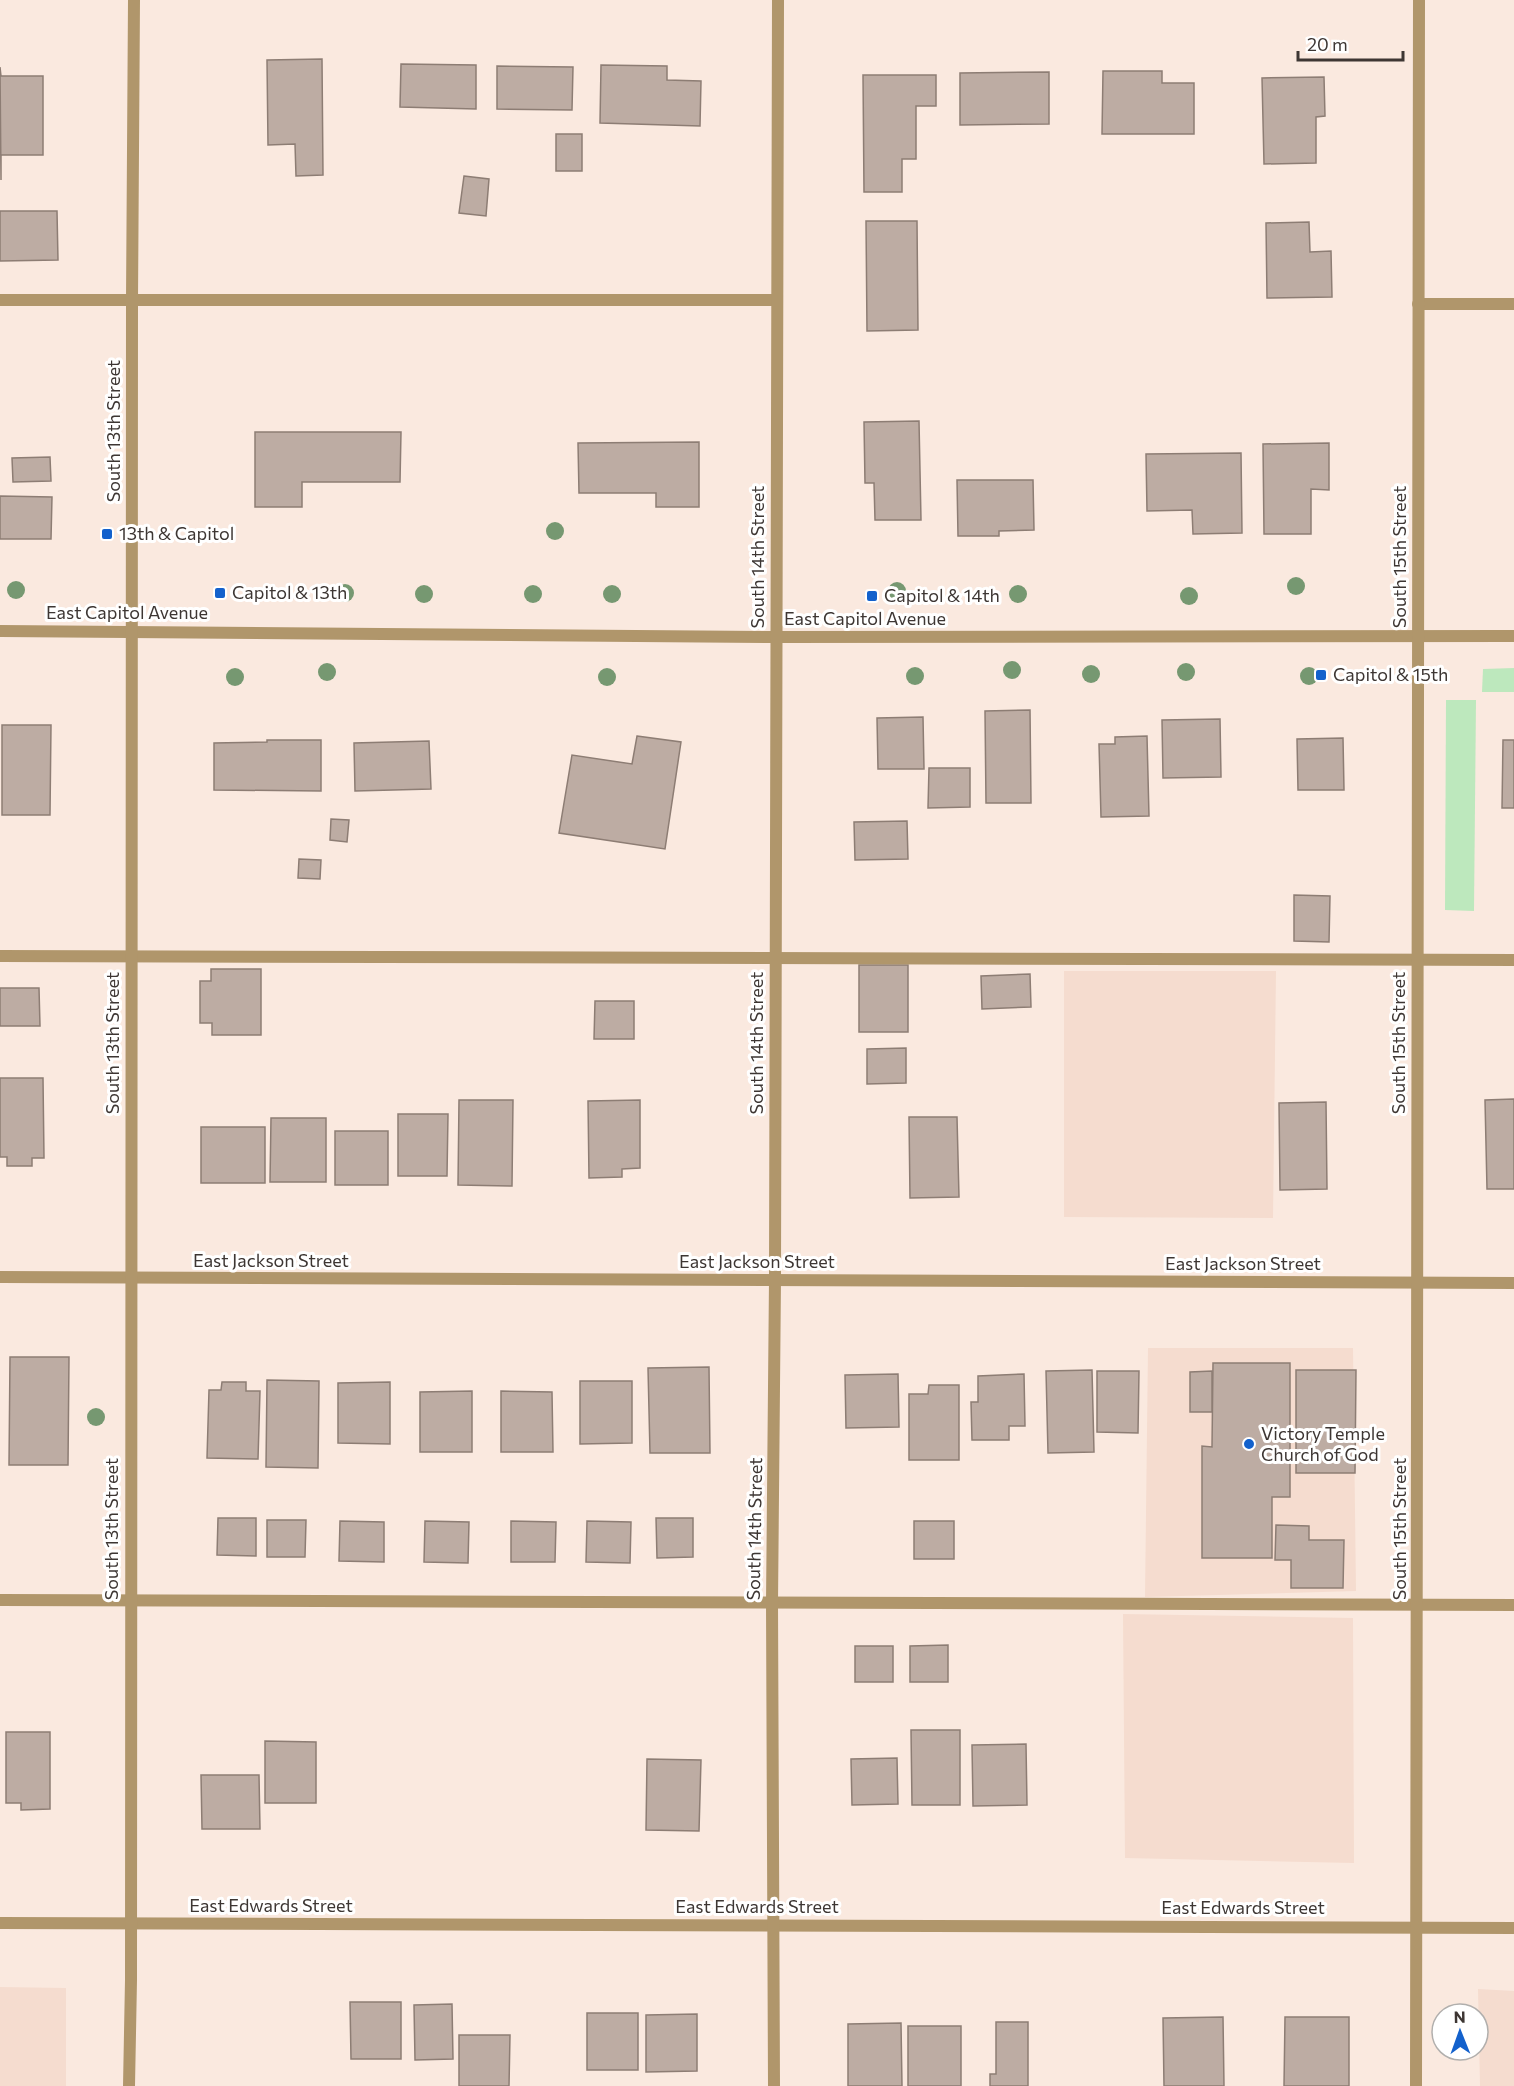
<svg xmlns="http://www.w3.org/2000/svg" width="1514" height="2086" font-family="Commissioner,sans-serif">
<rect width="100%" height="100%" fill="#fae9df"/>
<g fill="#f5dccf">
<polygon points="1064,971 1276,971 1273,1218 1064,1217"/>
<polygon points="1148,1348 1353,1348 1356,1591 1145,1597"/>
<polygon points="1123,1614 1353,1618 1354,1863 1125,1858"/>
<polygon points="0,1987 66,1988 66,2086 0,2086"/>
<polygon points="1478,1989 1514,1991 1514,2086 1480,2086"/>
</g>
<g fill="#bde8bd">
<polygon points="1514,668 1514,692 1482,692 1483,669"/>
<polygon points="1446,700 1476,700 1474,911 1445,910"/>
</g>
<g fill="#bdaca3" stroke="#8d7d74" stroke-width="1.5">
<polygon points="322,59 323,175 296,176 295,144 268,145 267,60"/>
<polygon points="401,64 476,65 476,109 400,107"/>
<polygon points="601,65 667,66 667,80 701,81 700,126 600,123"/>
<polygon points="497,66 573,67 572,110 497,109"/>
<polygon points="0,67 1,76 43,76 43,155 1,155 1,180"/>
<polygon points="1103,71 1162,71 1162,83 1194,83 1194,134 1102,134"/>
<polygon points="1049,72 1049,124 960,125 960,73"/>
<polygon points="863,75 936,75 936,106 916,106 916,159 902,159 902,192 864,192"/>
<polygon points="1324,77 1325,116 1316,117 1316,163 1264,164 1262,78"/>
<rect x="556" y="134" width="26" height="37"/>
<polygon points="464,176 489,179 486,216 459,213"/>
<polygon points="0,211 57,211 58,260 0,261"/>
<polygon points="866,221 917,221 918,330 867,331"/>
<polygon points="1309,222 1310,252 1331,251 1332,297 1267,298 1266,223"/>
<polygon points="919,421 921,520 875,520 874,483 865,483 864,422"/>
<polygon points="255,432 401,432 400,482 302,482 302,507 255,507"/>
<polygon points="699,442 699,507 656,507 656,493 579,493 578,443"/>
<polygon points="1329,443 1329,490 1311,489 1311,534 1264,534 1263,444"/>
<polygon points="1241,453 1242,533 1193,534 1192,510 1147,511 1146,454"/>
<polygon points="50,457 51,481 13,482 12,458"/>
<polygon points="957,480 1033,480 1034,530 999,531 999,536 958,536"/>
<polygon points="0,496 52,497 51,539 0,539"/>
<polygon points="1030,710 1031,803 986,803 985,711"/>
<polygon points="923,717 924,769 878,769 877,718"/>
<polygon points="1220,719 1221,777 1163,778 1162,720"/>
<polygon points="2,725 51,725 50,815 2,815"/>
<polygon points="637,736 681,742 665,849 559,833 572,755 632,764"/>
<polygon points="1147,736 1149,816 1101,817 1099,744 1115,744 1115,737"/>
<polygon points="1343,738 1344,790 1298,790 1297,739"/>
<polygon points="267,740 321,740 321,791 214,790 214,743 267,742"/>
<polygon points="1503,740 1514,740 1514,808 1502,808"/>
<polygon points="429,741 431,789 355,791 354,743"/>
<polygon points="929,768 970,768 970,807 928,808"/>
<polygon points="331,819 349,820 347,842 330,840"/>
<polygon points="907,821 908,859 855,860 854,822"/>
<polygon points="299,859 321,860 320,879 298,878"/>
<polygon points="1294,895 1330,896 1329,942 1294,941"/>
<rect x="859" y="965" width="49" height="67"/>
<polygon points="211,969 261,969 261,1035 212,1035 212,1023 200,1023 200,981 211,981"/>
<polygon points="1030,974 1031,1007 982,1009 981,976"/>
<polygon points="0,988 39,988 40,1026 0,1026"/>
<polygon points="595,1001 634,1001 634,1039 594,1039"/>
<polygon points="906,1048 906,1083 867,1084 867,1049"/>
<polygon points="0,1078 43,1078 44,1158 32,1158 32,1166 7,1166 7,1157 0,1157"/>
<polygon points="1514,1099 1514,1189 1487,1189 1485,1100"/>
<polygon points="459,1100 513,1100 512,1186 458,1185"/>
<polygon points="640,1100 640,1168 622,1169 622,1177 589,1178 588,1101"/>
<polygon points="1326,1102 1327,1189 1280,1190 1279,1103"/>
<polygon points="398,1114 448,1114 447,1176 398,1176"/>
<polygon points="909,1117 957,1117 959,1197 910,1198"/>
<polygon points="271,1118 326,1118 326,1182 270,1182"/>
<rect x="201" y="1127" width="64" height="56"/>
<rect x="335" y="1131" width="53" height="54"/>
<polygon points="10,1357 69,1357 68,1465 9,1465"/>
<polygon points="1213,1363 1290,1363 1290,1497 1272,1497 1272,1558 1202,1558 1202,1446 1212,1447"/>
<polygon points="709,1367 710,1453 650,1453 648,1368"/>
<polygon points="1092,1370 1094,1452 1048,1453 1046,1371"/>
<polygon points="1296,1370 1356,1370 1355,1473 1296,1473"/>
<polygon points="1097,1371 1139,1371 1138,1433 1097,1432"/>
<polygon points="1212,1371 1212,1412 1190,1412 1190,1372"/>
<polygon points="898,1374 899,1427 846,1428 845,1375"/>
<polygon points="1024,1374 1025,1426 1009,1426 1009,1440 972,1440 971,1402 978,1402 978,1376"/>
<polygon points="267,1380 319,1381 318,1468 266,1467"/>
<polygon points="580,1381 632,1381 632,1443 580,1444"/>
<polygon points="222,1382 246,1382 246,1391 260,1391 258,1459 207,1458 209,1390 221,1390"/>
<polygon points="390,1382 390,1444 338,1443 338,1383"/>
<polygon points="929,1385 959,1385 959,1460 909,1460 909,1394 928,1394"/>
<polygon points="472,1391 472,1452 420,1452 420,1392"/>
<polygon points="501,1391 552,1392 553,1452 501,1452"/>
<polygon points="218,1518 256,1518 256,1556 217,1555"/>
<polygon points="656,1518 693,1518 693,1557 657,1558"/>
<polygon points="267,1520 306,1520 305,1557 267,1557"/>
<polygon points="340,1521 384,1522 384,1562 339,1561"/>
<polygon points="425,1521 469,1522 468,1563 424,1562"/>
<polygon points="511,1521 556,1522 555,1562 511,1562"/>
<polygon points="587,1521 631,1522 630,1563 586,1562"/>
<rect x="914" y="1521" width="40" height="38"/>
<polygon points="1276,1525 1309,1526 1309,1540 1344,1540 1343,1588 1291,1588 1291,1560 1275,1560"/>
<polygon points="948,1645 948,1682 910,1682 910,1646"/>
<rect x="855" y="1646" width="38" height="36"/>
<polygon points="911,1730 960,1730 960,1805 912,1805"/>
<polygon points="6,1732 50,1732 50,1809 21,1810 21,1803 6,1803"/>
<polygon points="265,1741 316,1742 316,1803 265,1803"/>
<polygon points="1026,1744 1027,1805 973,1806 972,1745"/>
<polygon points="897,1758 898,1804 852,1805 851,1759"/>
<polygon points="647,1759 701,1760 699,1831 646,1830"/>
<polygon points="201,1775 259,1775 260,1829 202,1829"/>
<polygon points="350,2002 401,2002 401,2059 351,2059"/>
<polygon points="452,2004 453,2059 415,2060 414,2005"/>
<rect x="587" y="2013" width="51" height="57"/>
<polygon points="697,2014 697,2071 646,2072 646,2015"/>
<polygon points="1223,2017 1224,2086 1164,2086 1163,2018"/>
<polygon points="1285,2017 1349,2017 1349,2086 1284,2086"/>
<polygon points="996,2022 1028,2022 1028,2086 990,2086 990,2074 996,2074"/>
<polygon points="901,2023 902,2086 848,2086 848,2024"/>
<rect x="908" y="2026" width="53" height="60"/>
<polygon points="459,2035 510,2035 509,2086 459,2086"/>
</g>
<g fill="none" stroke-linecap="round" stroke-linejoin="round">
<g stroke="#b0966b" stroke-width="12">
<polyline points="0,300 776,300"/>
<polyline points="1418,304 1514,304"/>
<polyline points="0,956 1514,960"/>
<polyline points="0,1600 1514,1605"/>
</g>
<g stroke="#b0966b" stroke-width="12">
<polyline points="0,631 777,637 1514,636"/>
<polyline points="0,1277 1514,1283"/>
<polyline points="0,1923 1514,1928"/>
<polyline points="129,2086 131,1980 132,300 134,0"/>
<polyline points="774,2086 772,1603 775,1279 778,0"/>
<polyline points="1416,2086 1419,0"/>
</g>
</g>
<g fill="#769871">
<circle cx="555" cy="531" r="9"/>
<circle cx="1296" cy="586" r="9"/>
<circle cx="16" cy="590" r="9"/>
<circle cx="897" cy="591" r="9"/>
<circle cx="345" cy="593" r="9"/>
<circle cx="424" cy="594" r="9"/>
<circle cx="533" cy="594" r="9"/>
<circle cx="612" cy="594" r="9"/>
<circle cx="1018" cy="594" r="9"/>
<circle cx="1189" cy="596" r="9"/>
<circle cx="1012" cy="670" r="9"/>
<circle cx="327" cy="672" r="9"/>
<circle cx="1186" cy="672" r="9"/>
<circle cx="1091" cy="674" r="9"/>
<circle cx="915" cy="676" r="9"/>
<circle cx="1309" cy="676" r="9"/>
<circle cx="235" cy="677" r="9"/>
<circle cx="607" cy="677" r="9"/>
<circle cx="96" cy="1417" r="9"/>
</g>
<g fill="#1361cc" stroke="#fff" stroke-width="2">
<rect x="101" y="528" width="12" height="12" rx="3"/>
<rect x="214" y="587" width="12" height="12" rx="3"/>
<rect x="866" y="590" width="12" height="12" rx="3"/>
<rect x="1315" y="669" width="12" height="12" rx="3"/>
<circle cx="1249" cy="1444" r="6"/>
</g>
<g text-anchor="middle" stroke-width="6" stroke-linejoin="round" paint-order="stroke">
<g font-size="18" fill="#3d3633" stroke="#fff">
<text transform="translate(114 431) rotate(-90)" y="6">South 13th Street</text>
<text transform="translate(758 557) rotate(-90)" y="6">South 14th Street</text>
<text transform="translate(1400 557) rotate(-90)" y="6">South 15th Street</text>
<text x="127" y="619">East Capitol Avenue</text>
<text x="865" y="625">East Capitol Avenue</text>
<text transform="translate(113 1043) rotate(-90)" y="6">South 13th Street</text>
<text transform="translate(757 1043) rotate(-90)" y="6">South 14th Street</text>
<text transform="translate(1399 1043) rotate(-90)" y="6">South 15th Street</text>
<text x="271" y="1267">East Jackson Street</text>
<text x="757" y="1268">East Jackson Street</text>
<text x="1243" y="1270">East Jackson Street</text>
<text transform="translate(112 1529) rotate(-90)" y="6">South 13th Street</text>
<text transform="translate(755 1529) rotate(-89)" y="6">South 14th Street</text>
<text transform="translate(1400 1529) rotate(-90)" y="6">South 15th Street</text>
<text x="271" y="1912">East Edwards Street</text>
<text x="757" y="1913">East Edwards Street</text>
<text x="1243" y="1914">East Edwards Street</text>
</g>
<g font-size="18" fill="#3d3633" stroke="#fff" text-anchor="start">
<text x="119" y="540">13th &amp; Capitol</text>
<text x="232" y="599">Capitol &amp; 13th</text>
<text x="884" y="602">Capitol &amp; 14th</text>
<text x="1333" y="681">Capitol &amp; 15th</text>
<text x="1261" y="1440">Victory Temple<tspan x="1261" dy="21">Church of God</tspan></text>
</g>
</g>
<g transform="translate(1460 2032) rotate(359)"><circle r="28" fill="#ffffff" stroke="#b1afad" stroke-width="1.5"/>
<path d="M0-4.5L10 22L0 15L-10 22Z" fill="#1361cc"/>
<text y="-9" font-size="16" font-weight="bold" text-anchor="middle" fill="#3d3633">N</text>
</g>
<path d="M1298 51v9h105v-9" fill="none" stroke="#3d3633" stroke-width="3"/>
<text x="1307" y="51" font-size="18" fill="#3d3633" stroke="#ffffff" stroke-width="4.5" paint-order="stroke">20 m</text>
</svg>
